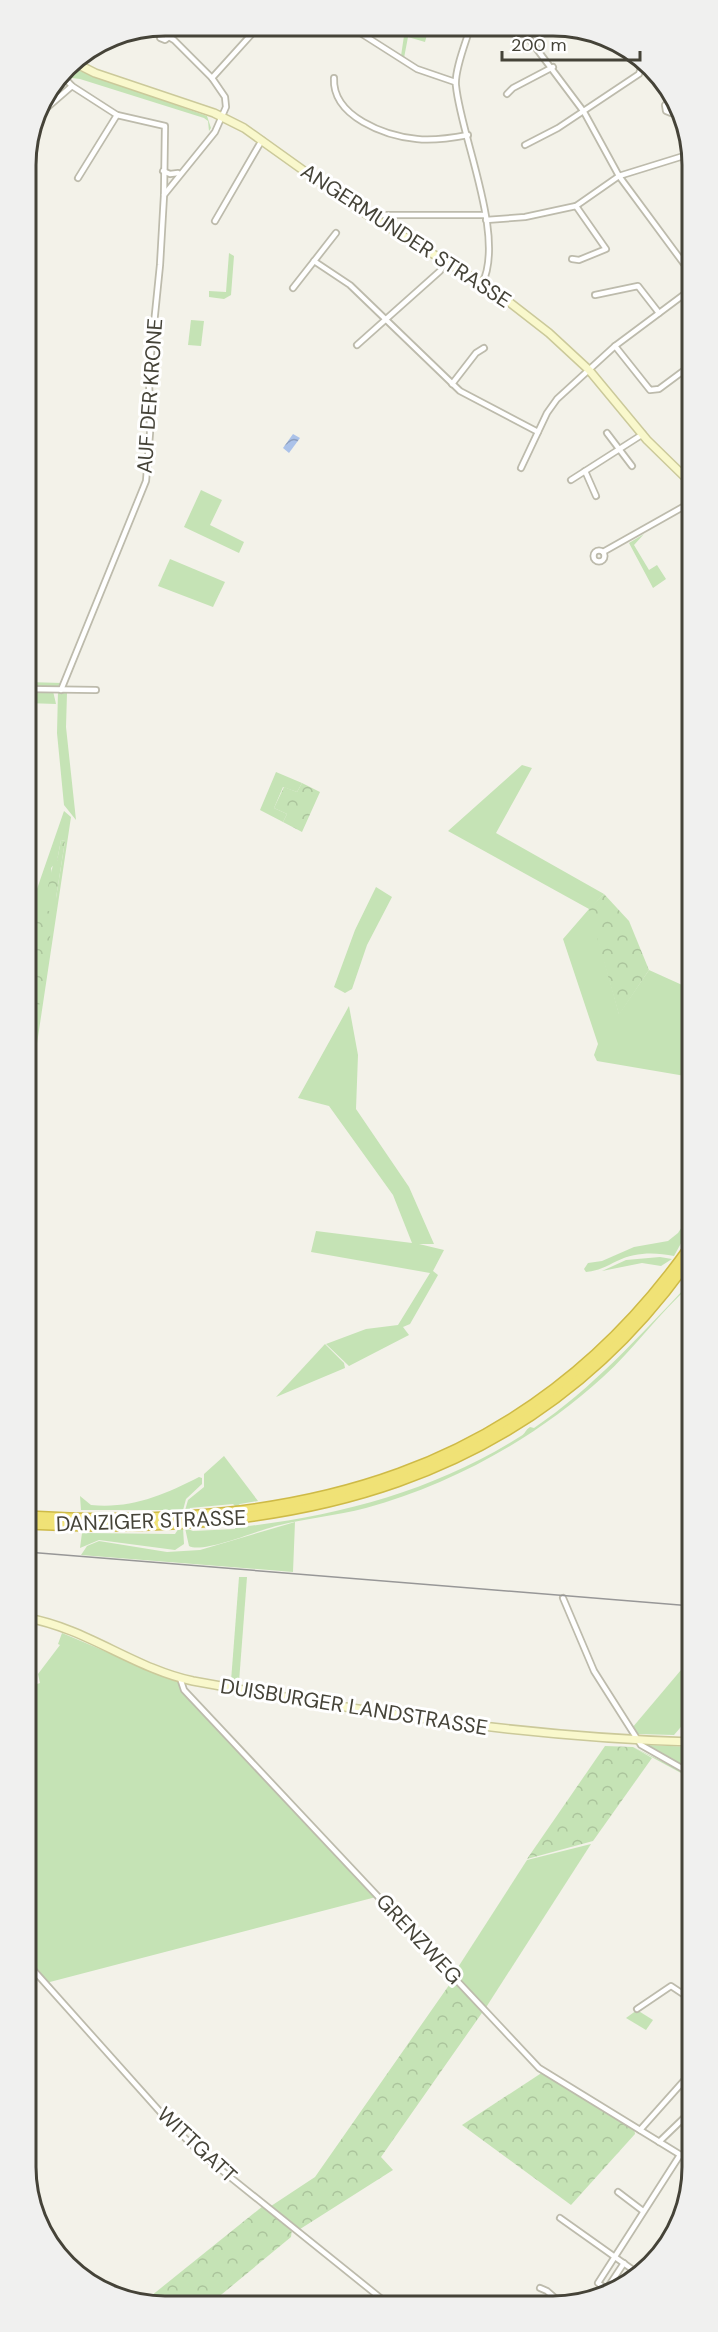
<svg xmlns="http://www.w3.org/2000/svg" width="718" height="2332" font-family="'DM Sans',sans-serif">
<defs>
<pattern id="forest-crowns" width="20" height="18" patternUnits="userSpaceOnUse" patternTransform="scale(1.5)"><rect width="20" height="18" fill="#c5e3b5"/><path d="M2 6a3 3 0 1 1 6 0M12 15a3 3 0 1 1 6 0" fill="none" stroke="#abc49c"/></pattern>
<pattern id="water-waves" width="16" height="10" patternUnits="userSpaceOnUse" patternTransform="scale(1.5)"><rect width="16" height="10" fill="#abc2e9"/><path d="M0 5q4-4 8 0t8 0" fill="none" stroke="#8d9fbe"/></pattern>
</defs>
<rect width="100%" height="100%" fill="#f3f2e9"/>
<g fill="#c5e3b5" fill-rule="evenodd">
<polygon points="394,27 429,27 425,42 408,37 404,58 401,56 405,29"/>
<polygon points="69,64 80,71 207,116 211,128 209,131 208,121 204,118 80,79 72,78 68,81 62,74"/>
<polygon points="229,253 234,256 231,295 224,299 209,297 209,291 226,292"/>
<polygon points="191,320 204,321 201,346 188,345"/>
<polygon points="201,490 222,500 210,525 244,542 239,553 184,527"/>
<polygon points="644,534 634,545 649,570 657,565 666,579 653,588 629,543"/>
<polygon points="170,559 225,582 213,607 158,586"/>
<polygon points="26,682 63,683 56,687 26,688"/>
<polygon points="26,690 53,691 56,704 26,703"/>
<polygon points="58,691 67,693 66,727 76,820 64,805 57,733"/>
<polygon points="522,765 532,768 496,833 604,894 590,909 619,1014 649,970 691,989 691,1077 597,1061 594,1055 598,1044 563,939 589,909 448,831"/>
<polygon points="276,772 302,783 297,792 283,787 274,808 287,814 283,822 260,810"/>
<path d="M 64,811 L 71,817 L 27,1110 L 27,1086 L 33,1049 L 27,1048 L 27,1032 L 35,1032 L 38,912 L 27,960 L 29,912 ZM 61,840 L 65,841 L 56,898 L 51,868 L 57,861 Z"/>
<polygon points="376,887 392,897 367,945 352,989 345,993 334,987 355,930"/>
<polygon points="349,1006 358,1055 356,1109 409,1187 434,1244 419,1244 444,1250 433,1271 438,1275 410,1324 403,1327 409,1335 349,1366 326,1344 366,1329 398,1325 430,1273 311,1252 316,1231 412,1243 393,1195 329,1106 298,1098"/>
<path d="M 691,1213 L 691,1225 L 674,1256 C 655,1252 635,1252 617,1261 C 607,1266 598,1271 586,1272 L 584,1269 L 588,1263 L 602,1261 L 634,1247 L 668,1241 L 678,1233 Z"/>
<polygon points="660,1257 672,1259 661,1266 642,1263 602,1271 626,1260"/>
<path d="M 691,1274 L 691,1285 C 659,1313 634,1349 603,1377 C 536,1438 453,1484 366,1508 C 336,1516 306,1518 276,1526 C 259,1530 203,1554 189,1546 L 185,1528 L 193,1531 L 235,1529 L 236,1525 C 243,1524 243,1527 249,1526 C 347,1514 437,1489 521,1436 C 526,1433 525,1430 530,1427 L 534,1428 C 593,1388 639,1336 688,1285 Z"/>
<polygon points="325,1344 344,1363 345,1368 276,1397"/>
<polygon points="224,1456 258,1501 240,1504 236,1507 233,1504 190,1508 189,1514 184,1514 188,1500 204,1487 204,1474"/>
<path d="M 199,1477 L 202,1478 L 202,1484 L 186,1499 L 182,1514 L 178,1515 L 177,1510 L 81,1510 L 80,1496 L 91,1505 C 131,1509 164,1495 199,1477 Z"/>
<polygon points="295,1522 293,1572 81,1555 87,1546 99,1541 167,1552 200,1550"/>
<polygon points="179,1528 183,1528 184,1544 175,1550 99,1540 80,1548 82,1533 175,1534"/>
<polygon points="239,1577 247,1577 239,1682 231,1681"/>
<polygon points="62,1633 178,1682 376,1897 46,1983 28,1962 28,1687 40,1683 38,1674 60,1645 58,1644"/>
<polygon points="692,1657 692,1714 674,1735 637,1734 632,1728"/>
<polygon points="649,1745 692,1747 692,1771 649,1748"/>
<polygon points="633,1747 692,1776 692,1779"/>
<polygon points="591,1844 485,2009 453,1975 527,1860"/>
<polygon points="637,2010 653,2020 646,2030 626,2018"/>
</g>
<g fill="url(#forest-crowns)">
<polygon points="302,783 320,792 302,832 283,822 287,814 274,808 284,787 297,792"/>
<polygon points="61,840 65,841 56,898 46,896 54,860 57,861"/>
<polygon points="604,894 629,921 649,970 619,1015 589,909"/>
<polygon points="38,909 54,912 35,1032 27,1032 27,960 35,912"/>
<polygon points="605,1746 633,1747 652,1758 593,1841 527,1859"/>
<polygon points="692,1944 692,1984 681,1977"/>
<polygon points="454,1978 484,2010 381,2157 393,2170 297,2231 268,2208 315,2177"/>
<polygon points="543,2072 634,2127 635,2134 571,2205 462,2125"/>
<polygon points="263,2206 292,2229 291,2237 210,2304 141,2304"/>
</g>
<polygon fill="url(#water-waves)" points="293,434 300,438 289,453 283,448"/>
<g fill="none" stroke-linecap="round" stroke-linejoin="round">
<defs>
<g id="street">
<polyline points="351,27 417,69 455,82"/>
<path d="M 470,28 C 466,42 454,71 456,86 C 461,137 506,237 482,284"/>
<polyline points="521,28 584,112 619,176 690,272"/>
<polyline points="61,74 72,86 117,115 165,126 164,195"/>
<polyline points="212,78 259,26"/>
<path d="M 334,78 C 332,117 386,136 417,139 C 434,141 452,138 468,135"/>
<polyline points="507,94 513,88 553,67"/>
<polyline points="670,101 665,105 666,111 671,113 675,111"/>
<polyline points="35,118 72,86"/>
<polyline points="525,145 558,128 639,74 643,62"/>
<polyline points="163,171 170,174 178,173"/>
<polyline points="78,178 117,115"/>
<polyline points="381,215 485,215"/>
<polyline points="486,220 525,217 576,206 619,176 690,154"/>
<polyline points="215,221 262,140"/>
<polyline points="572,259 579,260 606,249 576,206"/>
<polyline points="314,261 350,285 460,391 538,432"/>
<polyline points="293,288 336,233"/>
<polyline points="595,295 638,286 659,313"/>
<polyline points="357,345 440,271 446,262"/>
<polyline points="615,346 650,390 659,389 690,366"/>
<polyline points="452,384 476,353 484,348"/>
<polyline points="607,433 632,466"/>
<polyline points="521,468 547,413 557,399 615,346 690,290"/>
<polyline points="585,471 596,496"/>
<polyline points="571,480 643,434"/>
<circle cx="599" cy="556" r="5.5"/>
<polyline points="603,552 690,503"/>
<polyline points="26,689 96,690"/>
<polyline points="61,690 146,481 150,433 149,373 160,265 164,195 215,132 226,107 225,97 212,78 174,40 169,37 165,40 160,38 160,31 166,30 169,37"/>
<polyline points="563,1598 594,1671 641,1745 692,1774"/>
<polyline points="180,1678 184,1690 539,2068 692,2162"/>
<polyline points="28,1964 171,2124 199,2152 388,2304"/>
<polyline points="637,2009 671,1986 692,2000"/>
<polyline points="640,2130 689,2075"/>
<polyline points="659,2142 687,2115 692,2115"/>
<polyline points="618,2192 643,2211"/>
<polyline points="560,2218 636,2272"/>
<polyline points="608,2287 624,2263"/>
<polyline points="540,2288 547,2291 562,2304"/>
<polyline points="606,2289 598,2283 680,2155"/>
</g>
<g id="secondary">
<polyline points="73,62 95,73 214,113 244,128 356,208 495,291 549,333 589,370 647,440 690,482"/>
<path d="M 27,1618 C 86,1628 135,1669 193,1681 C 358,1711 523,1737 692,1742"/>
</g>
<g id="highway">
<path d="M 27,1516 C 297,1532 528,1477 691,1245"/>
<path d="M 27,1524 C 291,1538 531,1486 691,1257"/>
</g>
</defs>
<use href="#street" stroke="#bdbbac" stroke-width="8"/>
<use href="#secondary" stroke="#cbc99a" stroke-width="10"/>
<use href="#highway" stroke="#ceba47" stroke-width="12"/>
<use href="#street" stroke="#fff" stroke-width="4.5"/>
<use href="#secondary" stroke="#f9f8cc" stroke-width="7"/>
<use href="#highway" stroke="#f0e276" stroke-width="9"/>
<polyline stroke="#979797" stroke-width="1.5" points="27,1552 692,1606"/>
</g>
<g text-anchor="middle" stroke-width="6" stroke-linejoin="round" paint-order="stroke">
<g font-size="21" fill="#454338" stroke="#fff">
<text transform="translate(406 236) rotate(33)" y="7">ANGERMUNDER STRASSE</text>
<text transform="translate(150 396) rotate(-86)" y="7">AUF DER KRONE</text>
<text transform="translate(151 1521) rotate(-2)" y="7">DANZIGER STRASSE</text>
<text transform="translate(354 1707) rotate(9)" y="7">DUISBURGER LANDSTRASSE</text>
<text transform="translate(419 1939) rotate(47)" y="7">GRENZWEG</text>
<text transform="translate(197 2145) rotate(43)" y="7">WITTGATT</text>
</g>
</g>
<path d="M0 0H718V2332H0ZM165 36H553A129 129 0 0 1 682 165V2167A129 129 0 0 1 553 2296H165A129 129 0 0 1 36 2167V165A129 129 0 0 1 165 36Z" fill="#f0f0ef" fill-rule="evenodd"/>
<path fill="none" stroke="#454338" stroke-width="3" d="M165 36H553A129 129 0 0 1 682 165V2167A129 129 0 0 1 553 2296H165A129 129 0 0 1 36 2167V165A129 129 0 0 1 165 36Z"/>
<path d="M502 51v9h138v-9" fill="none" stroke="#454338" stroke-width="3"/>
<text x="511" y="51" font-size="18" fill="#454338" stroke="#ffffff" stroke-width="4.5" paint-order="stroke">200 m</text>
</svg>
